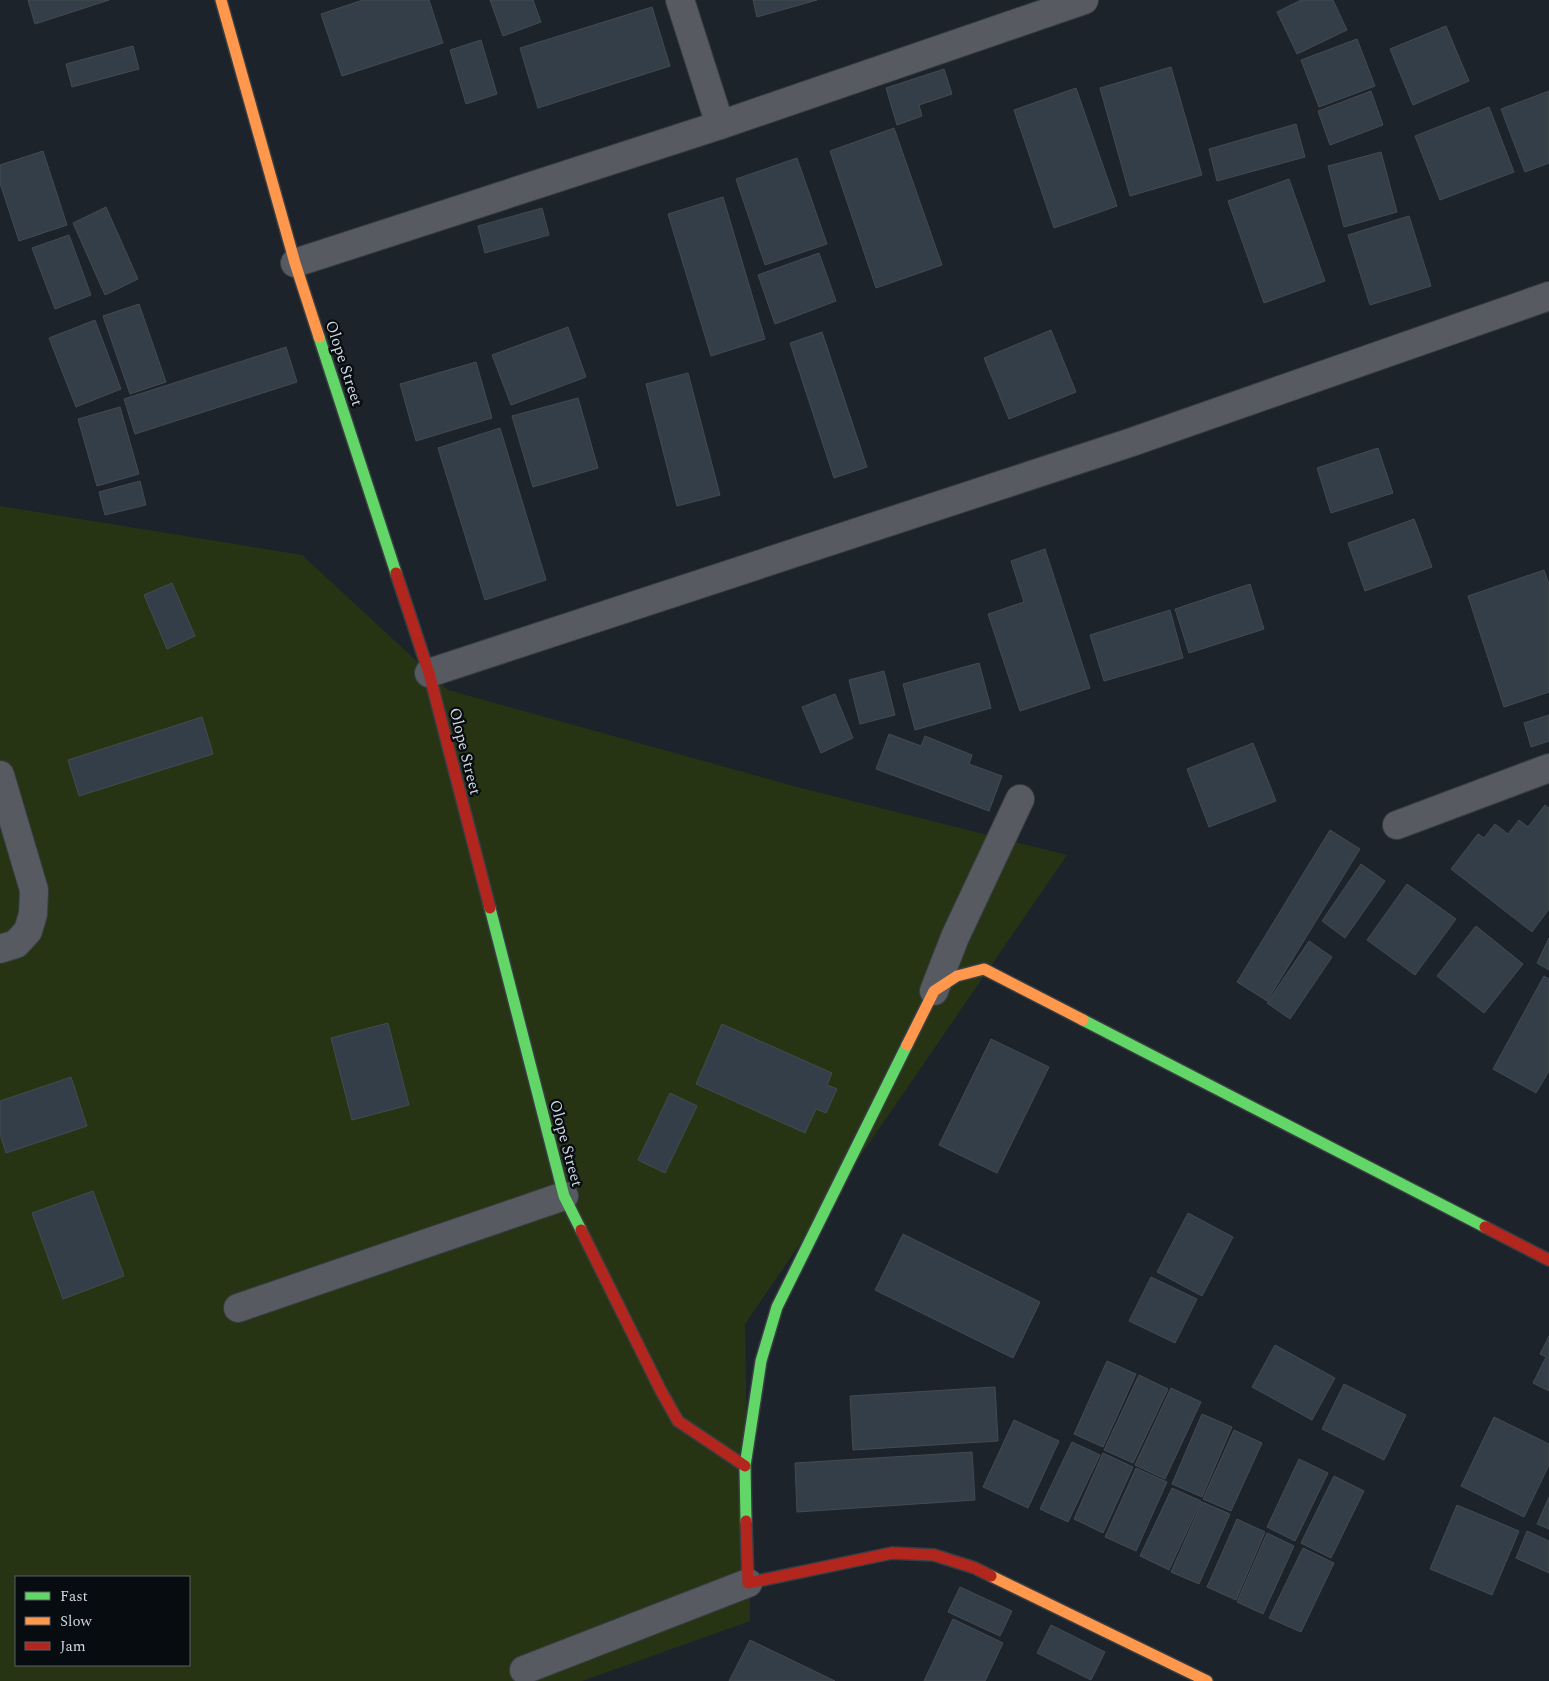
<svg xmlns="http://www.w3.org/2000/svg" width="1549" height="1681" font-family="Spectral,serif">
<rect width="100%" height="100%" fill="#1d232a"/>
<path fill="#273414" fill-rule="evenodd" d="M 0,506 L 302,555 L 448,690 L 797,787 L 1067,855 L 745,1324 L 750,1621 L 582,1681 L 0,1681 ZM 16,1577 L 189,1577 L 189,1665 L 16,1665 Z"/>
<g fill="#343e49" stroke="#454a4f">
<polygon points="28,0 109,0 35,24"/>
<polygon points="363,0 429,0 443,43 342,76 321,14"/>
<polygon points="490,0 533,0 541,22 503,36"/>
<polygon points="753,0 817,0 757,17"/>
<polygon points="1301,0 1333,0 1347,30 1297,54 1277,12"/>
<polygon points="652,7 670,66 538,108 520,48"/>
<polygon points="1446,26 1469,81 1413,105 1390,49"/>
<polygon points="1357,39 1375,86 1319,107 1301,60"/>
<polygon points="481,40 497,94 466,104 450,50"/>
<polygon points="133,46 139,69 72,87 66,64"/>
<polygon points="1171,67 1202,175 1130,196 1100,88"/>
<polygon points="944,69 952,94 919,105 922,116 897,125 886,88"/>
<polygon points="1076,88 1117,206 1054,228 1014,110"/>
<polygon points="1371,91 1383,125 1330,145 1318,111"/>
<polygon points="1549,91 1549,163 1525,172 1501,109"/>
<polygon points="1489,107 1514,172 1440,200 1415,136"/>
<polygon points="1296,124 1305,157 1217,181 1209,149"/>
<polygon points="894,128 942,265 876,288 830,151"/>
<polygon points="43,151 67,225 19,241 0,183 0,165"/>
<polygon points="1381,152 1397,212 1344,227 1328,166"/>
<polygon points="797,158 827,244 765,265 736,179"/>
<polygon points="1289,179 1325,281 1264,303 1228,201"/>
<polygon points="723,197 765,339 711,356 668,214"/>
<polygon points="106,207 138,279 105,295 73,223"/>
<polygon points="542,208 549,235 485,253 478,226"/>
<polygon points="1409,216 1431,286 1370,305 1348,235"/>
<polygon points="69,235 91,295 55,309 32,248"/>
<polygon points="819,253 836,301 775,324 758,275"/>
<polygon points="139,304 166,382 130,394 103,316"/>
<polygon points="95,320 121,389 76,407 49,338"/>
<polygon points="568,327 586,377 511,405 492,355"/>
<polygon points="1051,330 1076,392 1009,419 984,358"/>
<polygon points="822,332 867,467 834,478 790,343"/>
<polygon points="286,347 297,382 135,434 124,399"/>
<polygon points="476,362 492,418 416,441 400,384"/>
<polygon points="688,373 720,495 677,506 646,384"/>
<polygon points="578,398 598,468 533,487 512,416"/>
<polygon points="120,407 139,474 97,486 78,419"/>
<polygon points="500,428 546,580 485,600 438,448"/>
<polygon points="1378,448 1393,493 1331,513 1317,468"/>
<polygon points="140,481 146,505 105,515 99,492"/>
<polygon points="1414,519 1432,567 1365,591 1348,543"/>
<polygon points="1045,549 1090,688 1020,711 988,614 1024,602 1011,561"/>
<polygon points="1544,570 1549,584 1549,692 1504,707 1468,596"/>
<polygon points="172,583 195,636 167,649 144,595"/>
<polygon points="1250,584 1264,629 1189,653 1175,609"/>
<polygon points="1170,610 1183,658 1104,681 1090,635"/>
<polygon points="979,663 991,708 915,730 903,684"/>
<polygon points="884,671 895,715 860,724 849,680"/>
<polygon points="835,694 853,738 821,753 802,707"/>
<polygon points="1549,715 1549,741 1531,747 1524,723"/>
<polygon points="202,717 213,754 79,796 68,760"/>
<polygon points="889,734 921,746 925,736 972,755 969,764 1002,776 989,811 876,769"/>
<polygon points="1253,743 1276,801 1209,827 1187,769"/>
<polygon points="1545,805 1549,808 1549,909 1532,932 1451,869 1478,834 1484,838 1495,824 1508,834 1519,820 1528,827"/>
<polygon points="1330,830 1360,849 1267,1001 1237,982"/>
<polygon points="1361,864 1385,881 1345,938 1322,921"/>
<polygon points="1407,884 1456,919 1415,975 1367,940"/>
<polygon points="1476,926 1523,964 1484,1013 1437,976"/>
<polygon points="1549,938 1549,970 1537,963"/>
<polygon points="1309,941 1332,957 1290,1019 1267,1003"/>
<polygon points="1544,976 1549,979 1549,1071 1536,1093 1493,1069"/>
<polygon points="388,1023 409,1105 352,1120 331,1038"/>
<polygon points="722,1024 832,1073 827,1085 837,1089 826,1113 816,1109 805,1133 696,1084"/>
<polygon points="991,1039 1049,1067 997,1173 939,1145"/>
<polygon points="71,1077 87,1126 6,1153 0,1134 0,1101"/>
<polygon points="670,1093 697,1106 665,1173 638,1160"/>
<polygon points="93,1191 124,1276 63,1299 32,1213"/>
<polygon points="1188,1213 1233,1237 1202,1296 1157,1272"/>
<polygon points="903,1234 1040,1302 1013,1358 875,1290"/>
<polygon points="1151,1277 1197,1299 1175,1343 1129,1321"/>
<polygon points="1549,1336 1549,1391 1533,1383 1546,1357 1540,1354"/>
<polygon points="1275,1345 1335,1378 1312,1420 1252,1387"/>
<polygon points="1107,1361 1136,1374 1103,1447 1074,1434"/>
<polygon points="1139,1375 1168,1389 1133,1463 1104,1450"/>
<polygon points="1344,1384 1406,1415 1384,1460 1322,1429"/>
<polygon points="995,1387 998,1441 853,1450 850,1396"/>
<polygon points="1171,1388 1201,1402 1165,1479 1135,1465"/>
<polygon points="1202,1414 1232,1427 1202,1497 1172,1484"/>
<polygon points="1494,1417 1549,1444 1549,1465 1524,1517 1461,1486"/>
<polygon points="1014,1420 1059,1441 1028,1508 983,1487"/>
<polygon points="1234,1430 1262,1443 1231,1511 1203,1499"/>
<polygon points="1072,1442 1100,1455 1068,1522 1040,1509"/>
<polygon points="972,1452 975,1500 797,1512 795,1463"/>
<polygon points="1103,1453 1133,1467 1103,1533 1074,1519"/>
<polygon points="1299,1459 1328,1473 1295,1541 1267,1527"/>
<polygon points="1136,1468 1167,1482 1136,1551 1105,1537"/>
<polygon points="1334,1476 1364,1491 1331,1558 1301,1543"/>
<polygon points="1172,1488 1201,1501 1169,1570 1140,1556"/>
<polygon points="1549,1497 1549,1529 1537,1524"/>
<polygon points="1202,1502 1230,1514 1199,1584 1171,1572"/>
<polygon points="1457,1505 1519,1531 1492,1595 1430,1569"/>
<polygon points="1237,1519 1265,1532 1236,1600 1207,1587"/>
<polygon points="1527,1531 1549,1541 1549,1573 1516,1558"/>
<polygon points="1267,1533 1294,1546 1263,1614 1237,1602"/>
<polygon points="1303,1548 1334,1563 1301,1632 1269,1618"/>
<polygon points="960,1587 1012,1611 1000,1636 948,1612"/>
<polygon points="953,1619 1003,1643 985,1681 924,1681"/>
<polygon points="1051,1625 1105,1652 1091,1680 1037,1653"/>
<polygon points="750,1640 835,1681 729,1681"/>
</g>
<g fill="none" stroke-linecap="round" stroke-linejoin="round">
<defs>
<g id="street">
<polyline points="680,0 720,125"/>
<polyline points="295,263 720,125 1084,0"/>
<polyline points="429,673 1132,442 1549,296"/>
<polyline points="0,775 34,890 33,914 28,931 16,944 0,949"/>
<polyline points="1397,825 1549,768"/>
<polyline points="934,991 955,937 1020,799"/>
<polyline points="238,1308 564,1196"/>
<polyline points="524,1670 748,1583"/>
</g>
<g id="fast">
<polyline points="319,337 396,573"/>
<polyline points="490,908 564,1196 581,1230"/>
<polyline points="1083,1020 1485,1227"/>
<polyline points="746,1521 745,1466 761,1361 777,1307 907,1045"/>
</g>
<g id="slow">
<polyline points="221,0 295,263 319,337"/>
<polyline points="907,1045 934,991 957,976 984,969 1083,1020"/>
<polyline points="991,1576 1207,1681"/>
</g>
<g id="jam">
<polyline points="396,573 429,673 490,908"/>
<polyline points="1485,1227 1549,1260"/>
<polyline points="581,1230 661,1391 678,1421 745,1466"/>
<polyline points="746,1521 748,1583 892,1553 934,1555 975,1568 991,1576"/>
</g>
</defs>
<use href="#street" stroke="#393e43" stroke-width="30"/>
<use href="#fast" stroke="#393e43" stroke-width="14"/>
<use href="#slow" stroke="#393e43" stroke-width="14"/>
<use href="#jam" stroke="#393e43" stroke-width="14"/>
<use href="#street" stroke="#575b61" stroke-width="28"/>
<use href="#fast" stroke="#63d668" stroke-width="11"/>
<use href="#slow" stroke="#ff974d" stroke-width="11"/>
<use href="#jam" stroke="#b3261e" stroke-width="11"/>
</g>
<g text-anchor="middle" stroke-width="4.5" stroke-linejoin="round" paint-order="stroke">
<g font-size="16" fill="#d1d8e0" stroke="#070c11">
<text transform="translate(345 363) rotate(72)" y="6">Olope Street</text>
<text transform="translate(466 751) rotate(76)" y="6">Olope Street</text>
<text transform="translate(567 1143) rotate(75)" y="6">Olope Street</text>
</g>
</g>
<rect x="15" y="1576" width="175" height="90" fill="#070c11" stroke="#585e64"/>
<rect x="25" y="1592" width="25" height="8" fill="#63d668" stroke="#585e64"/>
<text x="60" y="1601" font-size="15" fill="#d1d8e0">Fast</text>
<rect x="25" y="1617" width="25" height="8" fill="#ff974d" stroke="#585e64"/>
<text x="60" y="1626" font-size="15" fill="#d1d8e0">Slow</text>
<rect x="25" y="1642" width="25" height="8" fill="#b3261e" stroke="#585e64"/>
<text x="60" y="1651" font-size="15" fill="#d1d8e0">Jam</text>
</svg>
